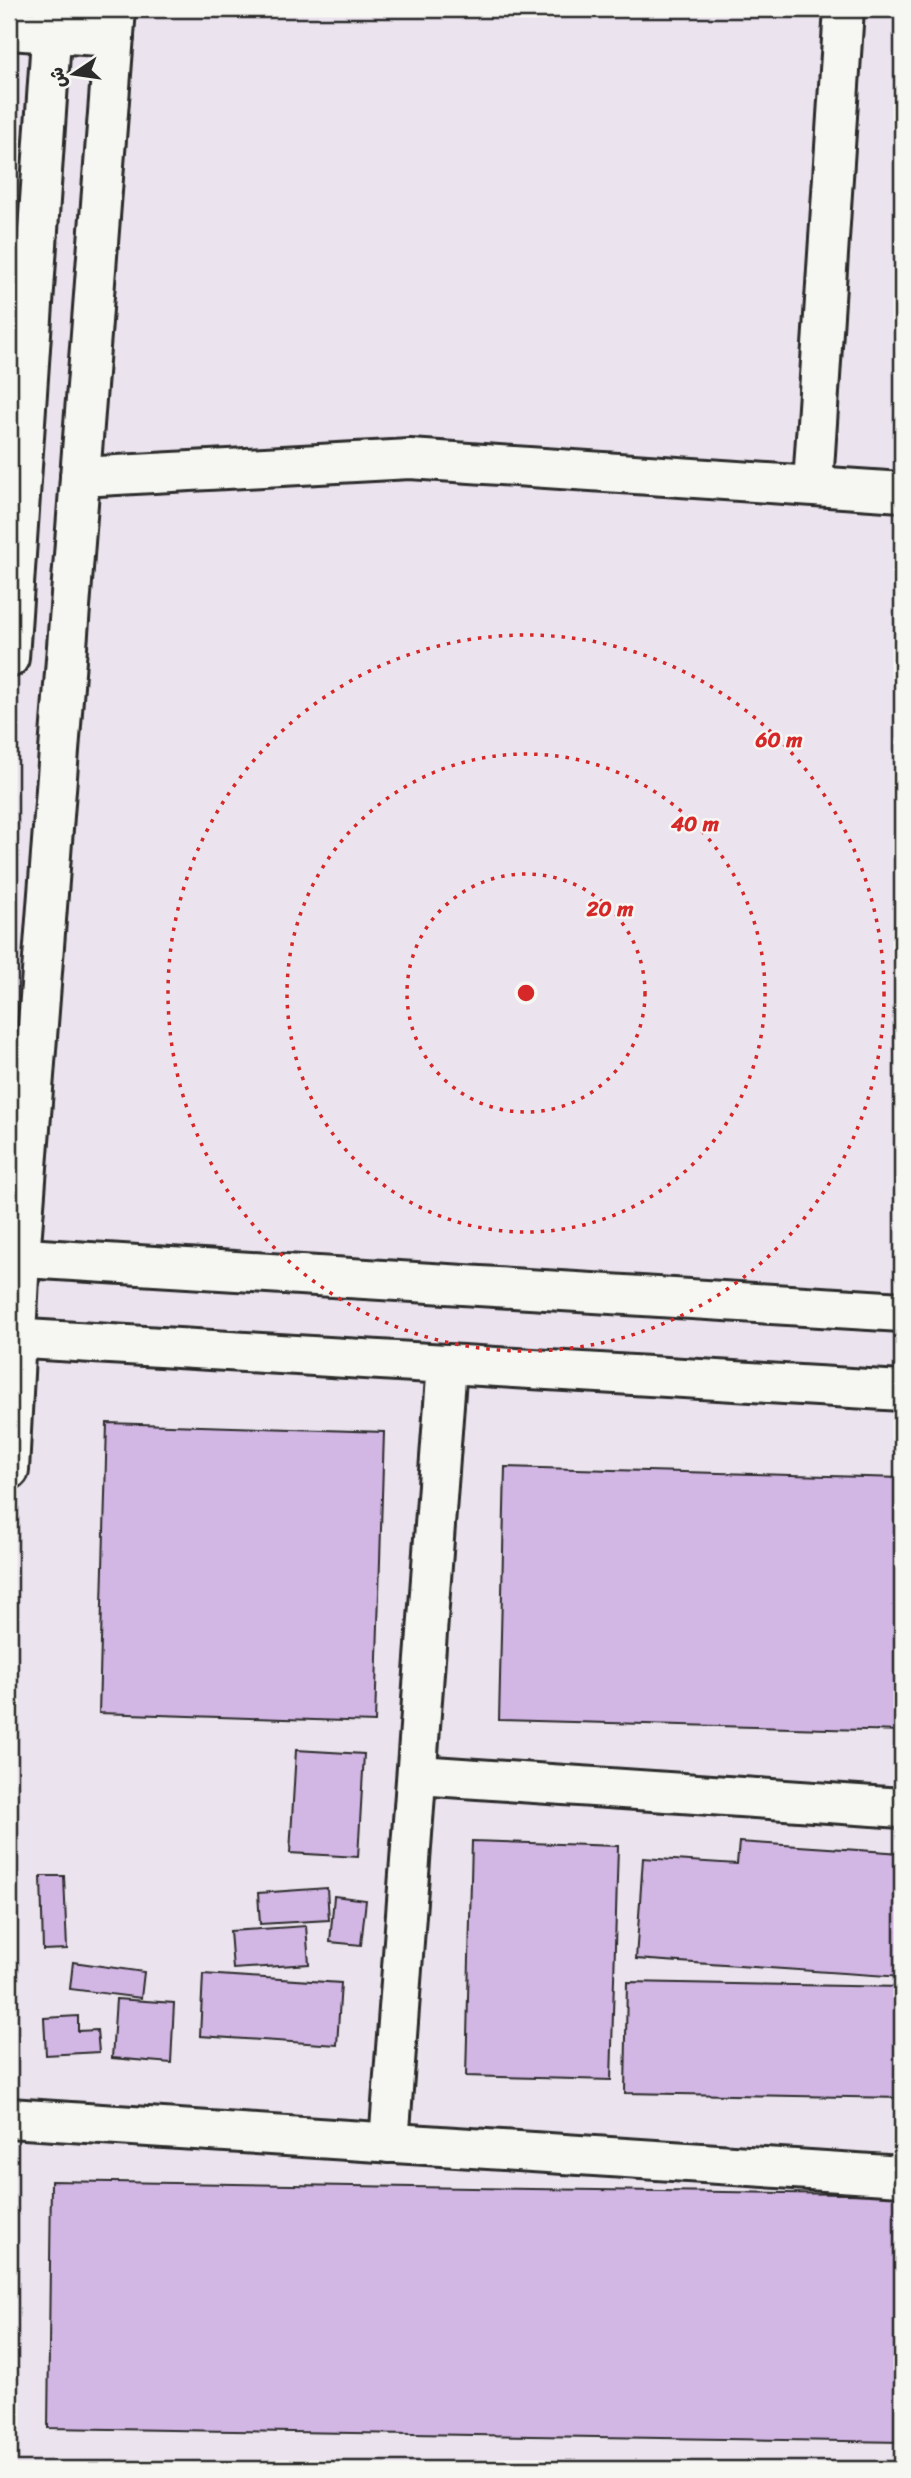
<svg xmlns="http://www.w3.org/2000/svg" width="911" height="2478" font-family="Sriracha,'Playpen Sans Arabic',sans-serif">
<rect width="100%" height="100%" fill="#ebe3ee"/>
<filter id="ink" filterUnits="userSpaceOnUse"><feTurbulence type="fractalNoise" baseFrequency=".0143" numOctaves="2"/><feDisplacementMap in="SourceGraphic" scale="14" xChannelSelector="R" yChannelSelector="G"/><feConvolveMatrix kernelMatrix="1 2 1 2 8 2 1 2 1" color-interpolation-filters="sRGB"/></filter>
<g filter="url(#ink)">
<g fill="#d2b6e4" stroke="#2b2b2b" stroke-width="2">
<polygon points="107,1423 384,1432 375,1722 99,1713"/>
<polygon points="505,1467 902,1478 902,1731 499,1720"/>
<polygon points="296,1750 364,1754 358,1857 290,1853"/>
<polygon points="472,1841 618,1846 611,2080 466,2076"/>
<polygon points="739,1842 902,1853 902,1977 636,1959 643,1858 737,1864"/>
<polygon points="41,1876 64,1876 67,1949 43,1950"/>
<polygon points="327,1888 329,1920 260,1924 258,1893"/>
<polygon points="334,1896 366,1900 361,1945 330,1942"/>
<polygon points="306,1926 309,1964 233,1969 230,1931"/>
<polygon points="73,1962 144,1972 141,1998 70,1989"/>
<polygon points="203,1974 341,1983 337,2045 200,2036"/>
<polygon points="627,1982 902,1987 902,2098 625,2093"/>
<polygon points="116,1999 174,2003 171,2063 112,2058"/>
<polygon points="78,2016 78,2031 97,2030 99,2052 46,2055 44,2018"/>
<polygon points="51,2181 902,2195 902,2442 48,2428"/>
</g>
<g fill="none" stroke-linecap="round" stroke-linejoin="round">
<defs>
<g id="minor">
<polyline points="9,30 114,37"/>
<polyline points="80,477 410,459 902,492"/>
<polyline points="813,484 844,9"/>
<polyline points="9,658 53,9"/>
<polyline points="9,1257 902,1312"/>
<polyline points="9,1338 902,1391"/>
<polyline points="9,1470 20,1258 116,9"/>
<polyline points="418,1775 902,1808"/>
<polyline points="9,2118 902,2176"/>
<polyline points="389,2143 447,1364"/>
</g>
</defs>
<use href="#minor" stroke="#2b2b2b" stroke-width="44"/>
<use href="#minor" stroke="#f6f6f2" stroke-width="38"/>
</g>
</g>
<g fill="none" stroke="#d62828" stroke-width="3.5" stroke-dasharray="3.5 7">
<circle cx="526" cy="993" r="119"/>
<circle cx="526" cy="993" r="239"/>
<circle cx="526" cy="993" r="358"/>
</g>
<circle cx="526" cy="993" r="10" fill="#d62828" stroke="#f6f6f2" stroke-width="3.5"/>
<g font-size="21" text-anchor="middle" font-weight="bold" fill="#d62828" stroke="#f6f6f2" stroke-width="5" stroke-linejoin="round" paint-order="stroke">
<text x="779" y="747">60 m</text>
<text x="695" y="831">40 m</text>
<text x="610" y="916">20 m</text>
</g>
<rect width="911" height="2478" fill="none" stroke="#f6f6f2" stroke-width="35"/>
<rect x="18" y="18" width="876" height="2443" fill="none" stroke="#2b2b2b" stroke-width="2.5" filter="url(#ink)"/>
<g transform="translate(74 74) rotate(257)" stroke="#f6f6f2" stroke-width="5" paint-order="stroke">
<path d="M0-5L12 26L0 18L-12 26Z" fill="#2b2b2b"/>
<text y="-10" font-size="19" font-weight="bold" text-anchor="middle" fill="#2b2b2b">ش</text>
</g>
</svg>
